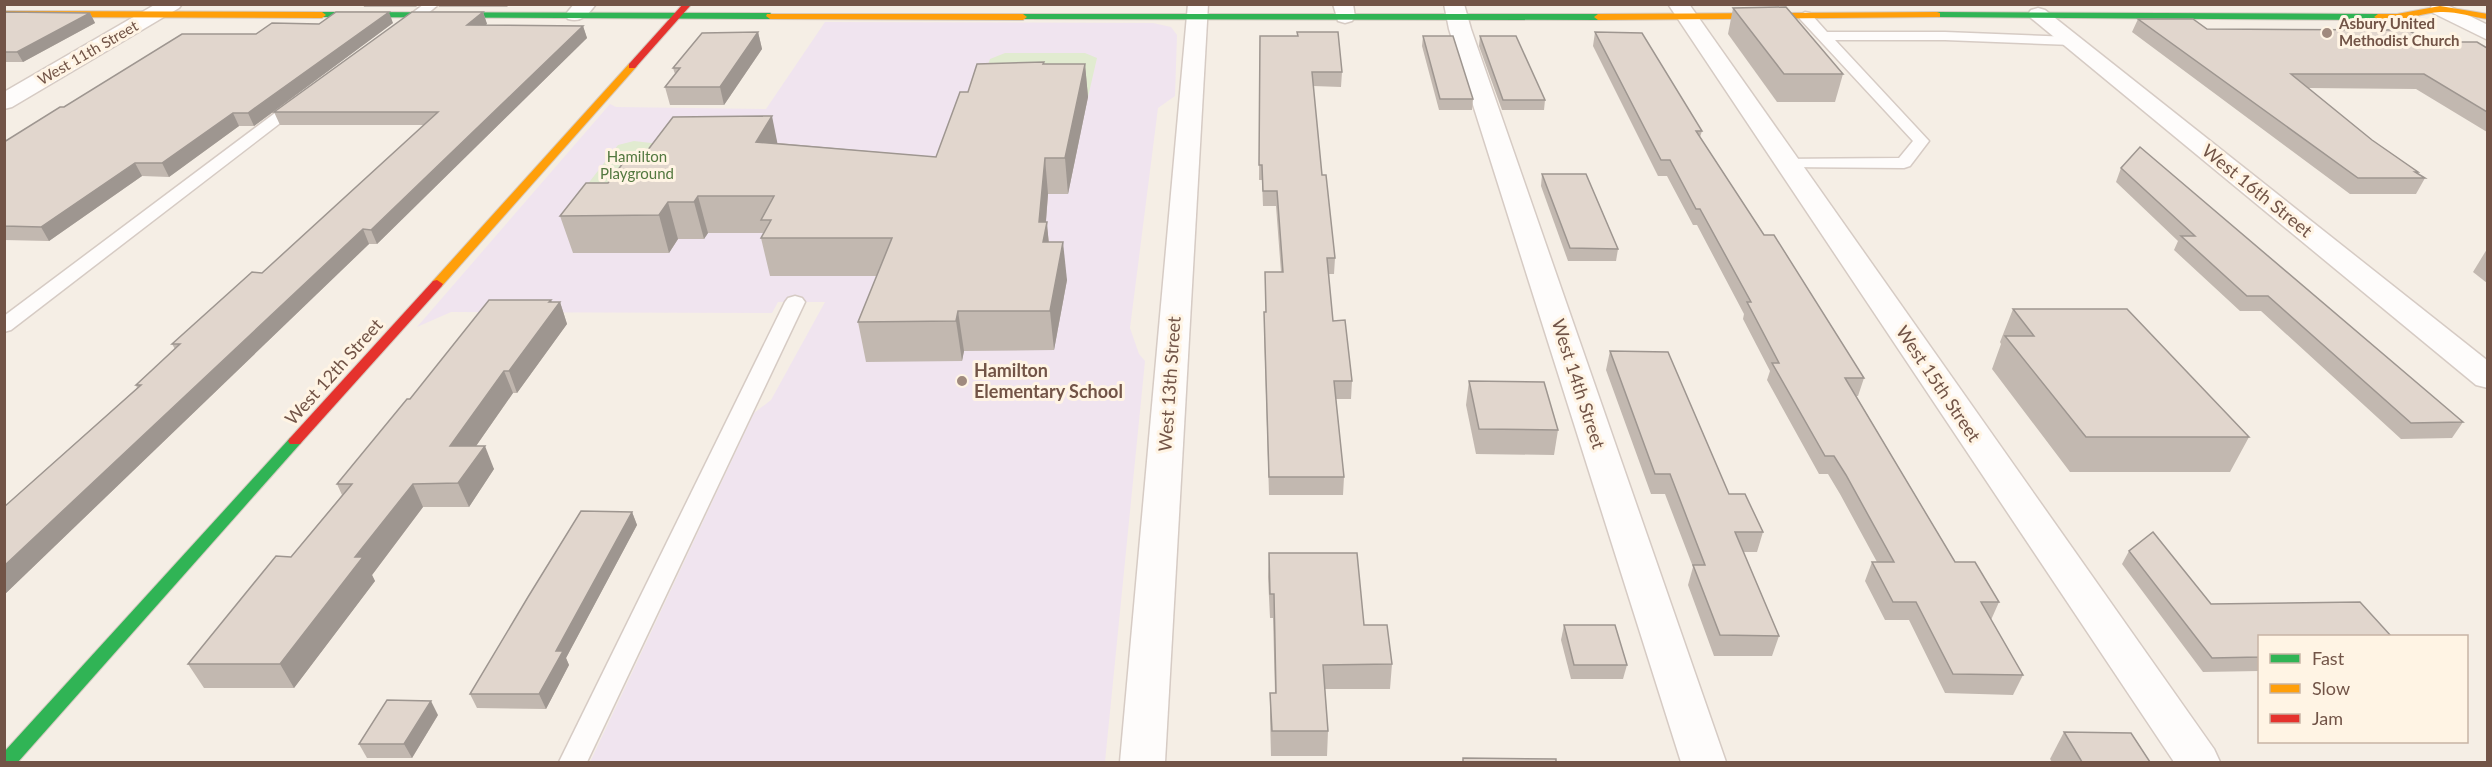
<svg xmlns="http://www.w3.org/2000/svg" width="2492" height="767" font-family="Lato,sans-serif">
<rect width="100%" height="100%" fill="#f5eee5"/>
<polygon fill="#f0e4ef" points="825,22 1153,23 1171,27 1177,35 1175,96 1158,108 1130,328 1139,354 1145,361 1105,762 590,762 754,413 771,400 825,302 778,302 772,313 451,312 417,327 610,104 616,107 766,109"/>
<g fill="#e1ebd0">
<polygon points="1005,53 1085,53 1097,58 1088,97 979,88 990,59"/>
<polygon points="634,141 685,147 570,207 618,145"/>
</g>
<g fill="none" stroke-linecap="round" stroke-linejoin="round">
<defs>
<g id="lane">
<polygon points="424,4 439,4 408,30 398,30 396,27 398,24"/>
<polygon points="1805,12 1810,13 1827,32 1945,32 2072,37 2079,41 2072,45 1945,40 1835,40 1929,141 1910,166 1904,168 1785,167 1779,165 1777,162 1779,159 1899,158 1913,141 1800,19 1798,16"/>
<polygon points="300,96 308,101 305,104 11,330 4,332 4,316 295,98"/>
<polygon points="795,296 802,298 805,302 587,762 559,762 785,302 788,298"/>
</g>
<g id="street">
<polygon points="156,4 182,4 179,8 12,107 4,109 4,92"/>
<path d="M 574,4 L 596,4 C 588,15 581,23 568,19 L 565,15 Z"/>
<polygon points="1188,4 1208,4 1165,762 1120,762"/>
<polygon points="1333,4 1353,4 1355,17 1352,21 1345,23 1338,21"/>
<polygon points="1444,4 1464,4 1471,29 1726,762 1681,762 1449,29"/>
<polygon points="1668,4 1689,4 2214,749 2220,762 2174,762"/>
<polygon points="2433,4 2447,5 2488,25 2488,40 2433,13 2430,9"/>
<polygon points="2038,8 2045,10 2488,361 2488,388 2476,385 2031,18 2028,14 2031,10"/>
</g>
<g id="fast">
<polygon points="322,12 770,13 774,16 770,19 319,17 319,13"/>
<polygon points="1937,12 2378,14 2382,17 2378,20 1934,17 1934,13"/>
<polygon points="1023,14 1598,14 1602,17 1598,20 1020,19 1020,15"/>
<polygon points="295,437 302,441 300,444 18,762 4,762 4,752 290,438"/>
</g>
<g id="slow">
<path d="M 2440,6 L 2488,14 L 2488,19 C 2472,17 2455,11 2440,12 C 2420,12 2391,28 2374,17 L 2378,14 L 2397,14 Z"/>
<polygon points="4,11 322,12 326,15 322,18 4,17"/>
<polygon points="1937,12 1940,13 1940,17 1598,20 1594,17 1598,14"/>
<polygon points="767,14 1023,14 1027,17 1023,20 770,19 766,16"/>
<polygon points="629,64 637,66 441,287 433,287 431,284 433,281"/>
</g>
<g id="jam">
<polygon points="683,4 690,6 635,68 629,68 629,64"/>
<polygon points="437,280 443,284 441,287 300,444 290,444 288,441 290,438 433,281"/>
</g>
</defs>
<use href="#lane" stroke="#d6cbc4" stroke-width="3"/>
<use href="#street" stroke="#d6cbc4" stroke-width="3"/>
<use href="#fast" stroke="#d6cbc2" stroke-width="2"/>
<use href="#slow" stroke="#d6cbc2" stroke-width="2"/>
<use href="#jam" stroke="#d6cbc2" stroke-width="2"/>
<use href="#lane" fill="#fefcfb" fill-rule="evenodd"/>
<use href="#street" fill="#fefcfb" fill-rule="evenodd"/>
<use href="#fast" fill="#30b455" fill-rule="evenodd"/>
<use href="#slow" fill="#ff9f0a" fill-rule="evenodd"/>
<use href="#jam" fill="#e5322d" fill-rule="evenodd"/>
</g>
<g fill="#c2b8b0">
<polygon points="38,4 128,4 125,6 39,6"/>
<polygon points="363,4 420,4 416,7 364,7"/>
<polygon points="438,4 510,4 507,7 439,7"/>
<polygon points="1733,8 1843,74 1835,102 1777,102 1728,34"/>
<polygon points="4,12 90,13 95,23 23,62 4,62"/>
<polygon points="483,12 487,24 485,25 583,26 587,38 377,244 369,244 4,595 4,507 137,388 136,385 175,349 172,344 262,273 424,125 280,125 274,112"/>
<polygon points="2138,19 2207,29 2429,42 2487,48 2487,132 2416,89 2308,88 2372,140 2418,172 2417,173 2425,178 2416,194 2350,194 2132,32"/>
<polygon points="393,23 254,126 239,126 169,177 142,176 49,241 4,240 4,142 64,107 256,34"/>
<polygon points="758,32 762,49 724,105 670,105 665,87 675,74 673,68"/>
<polygon points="1595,32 1702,131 1700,137 1764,235 1864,378 1858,396 1856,396 1955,562 1999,602 1991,620 2023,675 2013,695 1945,693 1909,620 1885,620 1865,581 1872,562 1877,562 1840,494 1828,474 1819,474 1767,380 1770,371 1743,319 1744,314 1697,225 1693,225 1667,176 1658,176 1593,46"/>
<polygon points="1260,36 1342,72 1341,87 1313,86 1322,175 1335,258 1334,274 1328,274 1333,321 1352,381 1351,399 1336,399 1344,477 1343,495 1269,495 1264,328 1264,312 1266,312 1265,272 1281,272 1276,206 1263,206 1262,180 1259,180"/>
<polygon points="1423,36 1473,99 1472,110 1439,110 1422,46"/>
<polygon points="1480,36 1545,100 1544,110 1502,110 1479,46"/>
<polygon points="1044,62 1044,64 1085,64 1088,97 1068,194 1048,194 1046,222 1049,242 1067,280 1054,350 964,351 962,361 866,362 858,322 877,276 770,276 761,238 764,233 708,233 704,239 678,239 669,253 573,253 560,216 608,183 644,155 778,143 936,157 968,92"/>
<polygon points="2121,168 2463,422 2452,438 2401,439 2261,311 2240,311 2174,250 2178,241 2116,182"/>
<polygon points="1542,174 1618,249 1616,261 1568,261 1541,186"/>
<polygon points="2487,249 2487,283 2473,272"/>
<polygon points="552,302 560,302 567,324 517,393 513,393 476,446 494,469 469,507 423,507 372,575 375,581 294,688 204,688 188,664 291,557 342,495 337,484 410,399"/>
<polygon points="2013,309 2249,437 2230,472 2070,472 1992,369 2001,344 2000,342"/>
<polygon points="1610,351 1729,494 1763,532 1757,552 1743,552 1779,636 1772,656 1714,656 1688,585 1693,567 1665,494 1651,494 1606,370"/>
<polygon points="1469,381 1558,430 1554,455 1476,454 1466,405"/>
<polygon points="632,512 637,525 566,658 569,665 546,709 477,708 470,694"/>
<polygon points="2129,551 2259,636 2259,671 2203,672 2122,564"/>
<polygon points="1269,553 1364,625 1392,664 1390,689 1325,689 1328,731 1327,756 1271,756 1270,718 1270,693 1275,693 1273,618 1270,618 1268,577"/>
<polygon points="1564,625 1627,665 1623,679 1571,679 1561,640"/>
<polygon points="438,715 412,758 367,758 359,744"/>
<polygon points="2064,732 2150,762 2052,762 2050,759"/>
</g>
<g fill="#9e9690">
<polygon points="389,12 393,23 254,126 248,113"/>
<polygon points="483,12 487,24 471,37 467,25"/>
<polygon points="90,13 95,23 23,62 17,52"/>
<polygon points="583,26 587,38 377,244 371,230"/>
<polygon points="758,32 762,49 724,105 720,87"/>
<polygon points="1085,64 1088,97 1068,194 1065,158"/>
<polygon points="233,113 239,126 169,177 162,163"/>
<polygon points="772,116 779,151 756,142"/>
<polygon points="1045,158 1048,194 1045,232 1047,222 1050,259 1046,280 1039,222"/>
<polygon points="135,163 142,176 49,241 41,227"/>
<polygon points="698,196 708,233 704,239 694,202"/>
<polygon points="668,202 678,239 669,253 659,215"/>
<polygon points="363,229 369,244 4,595 4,566"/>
<polygon points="1063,242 1067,280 1054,350 1050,311"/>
<polygon points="551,300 554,309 560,302 567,324 517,393 509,371"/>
<polygon points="958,311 964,351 962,361 956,321"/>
<polygon points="504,371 513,393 460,469 450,446"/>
<polygon points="485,446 494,469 469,507 458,483"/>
<polygon points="413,484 423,507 372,575 375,581 294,688 280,664 355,557"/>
<polygon points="632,512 637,525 566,658 569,665 546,709 539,694 556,651"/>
<polygon points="431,701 438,715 412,758 404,744"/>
</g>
<g fill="#e1d6cd" stroke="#9e9690" stroke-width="1.5">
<polygon points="1786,7 1843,74 1784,74 1733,8"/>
<polygon points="4,12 90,13 17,52 4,52"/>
<polygon points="336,12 389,12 248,113 233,113 162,163 135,163 41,227 4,226 4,142 60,107 64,107 182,34 256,34 272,23 319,24"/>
<polygon points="412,12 483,12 467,25 583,26 371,230 363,229 4,566 4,507 141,385 136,385 180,344 172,344 252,272 262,273 438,112 274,112"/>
<polygon points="2138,19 2193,19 2207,29 2408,30 2429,42 2477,42 2487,48 2487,112 2424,74 2291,74 2372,140 2418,172 2415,172 2425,178 2358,178"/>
<polygon points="758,32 720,87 665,87 680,68 673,68 702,33"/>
<polygon points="1297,32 1338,32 1342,72 1312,72 1322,175 1326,175 1335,258 1327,258 1333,321 1345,320 1352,381 1334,381 1344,477 1269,477 1264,312 1266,312 1265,272 1283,272 1277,191 1263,191 1262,165 1259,165 1260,36 1298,36"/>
<polygon points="1595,32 1642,33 1702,131 1696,131 1764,235 1774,235 1864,378 1845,378 1955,562 1975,562 1999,602 1981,602 2023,675 1953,674 1916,602 1893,602 1872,562 1894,562 1846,475 1834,456 1825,456 1772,363 1779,363 1747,302 1751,302 1700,209 1696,209 1670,160 1661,160"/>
<polygon points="1423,36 1453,36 1473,99 1440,99"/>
<polygon points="1480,36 1516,36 1545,100 1503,100"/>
<polygon points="1044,62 1043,64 1085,64 1065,158 1045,158 1039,222 1047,222 1043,242 1063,242 1050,311 958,311 956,321 858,322 892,238 761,238 771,220 761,220 774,196 698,196 694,202 668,202 659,215 560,216 586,183 608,183 629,155 644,155 673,117 772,116 756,142 936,157 960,92 968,92 977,64"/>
<polygon points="2140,147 2463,422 2411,423 2268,296 2247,296 2181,236 2195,236 2121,168"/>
<polygon points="1542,174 1586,174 1618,249 1570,248"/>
<polygon points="489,300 551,300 549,302 560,302 509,371 504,371 450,446 485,446 458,483 413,484 355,557 363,557 280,664 188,664 276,556 291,557 352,484 337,484 407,399 410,399"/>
<polygon points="2013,309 2127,309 2249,437 2086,437 2005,336 2034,336"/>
<polygon points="1610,351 1668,352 1729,494 1745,494 1763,532 1735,532 1779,636 1720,635 1693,565 1705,565 1670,474 1655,474"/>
<polygon points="1469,381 1544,382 1558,430 1479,429"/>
<polygon points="581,511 632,512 556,651 563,651 539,694 470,694 528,597"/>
<polygon points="2153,532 2211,604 2360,602 2391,636 2259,636 2259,657 2212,658 2129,551"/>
<polygon points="1269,553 1357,553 1364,625 1387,625 1392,664 1323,665 1328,731 1272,731 1270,693 1276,693 1274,594 1270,594"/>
<polygon points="1564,625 1615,625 1627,665 1574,665"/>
<polygon points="387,700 431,701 404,744 359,744"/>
<polygon points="2064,732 2131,733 2150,762 2082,762"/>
<polygon points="1463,758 1556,759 1556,762 1463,762"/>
</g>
<g fill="#a08a7e" stroke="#fff4e4" stroke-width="2">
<circle cx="2327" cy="33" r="6"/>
<circle cx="962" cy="381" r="6"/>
</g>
<g text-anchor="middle" stroke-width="6" stroke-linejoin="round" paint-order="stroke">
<g font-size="15" font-weight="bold" fill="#725447" stroke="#fff4e4" text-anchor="start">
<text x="2339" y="29">Asbury United<tspan x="2339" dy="17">Methodist Church</tspan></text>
</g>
<g font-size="15" fill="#725447" stroke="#fff4e4">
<text transform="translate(88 53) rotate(-30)" y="5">West 11th Street</text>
</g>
<g font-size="15" fill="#52783f" stroke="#fff4e4">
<text x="637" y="162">Hamilton<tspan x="637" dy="17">Playground</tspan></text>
</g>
<g font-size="18" fill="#725447" stroke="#fff4e4">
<text transform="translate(2257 191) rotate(39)" y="6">West 16th Street</text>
<text transform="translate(334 372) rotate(-48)" y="6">West 12th Street</text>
<text transform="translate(1170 384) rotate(-86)" y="6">West 13th Street</text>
<text transform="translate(1578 384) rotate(72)" y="6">West 14th Street</text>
<text transform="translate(1938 384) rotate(56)" y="6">West 15th Street</text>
</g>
<g font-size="18" font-weight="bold" fill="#725447" stroke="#fff4e4" text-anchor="start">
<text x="974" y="377">Hamilton<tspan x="974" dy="21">Elementary School</tspan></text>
</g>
</g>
<rect width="2492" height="767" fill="none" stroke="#725447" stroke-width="12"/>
<rect x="2258" y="635" width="210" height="108" fill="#fff4e4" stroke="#c7b4a5" stroke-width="1.5"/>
<rect x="2270" y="654" width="30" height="9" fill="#30b455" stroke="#c7b4a5" stroke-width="1.5"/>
<text x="2312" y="665" font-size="18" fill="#725447">Fast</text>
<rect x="2270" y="684" width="30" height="9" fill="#ff9f0a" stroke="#c7b4a5" stroke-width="1.5"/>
<text x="2312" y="695" font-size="18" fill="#725447">Slow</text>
<rect x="2270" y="714" width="30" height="9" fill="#e5322d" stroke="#c7b4a5" stroke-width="1.5"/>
<text x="2312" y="725" font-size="18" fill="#725447">Jam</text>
</svg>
